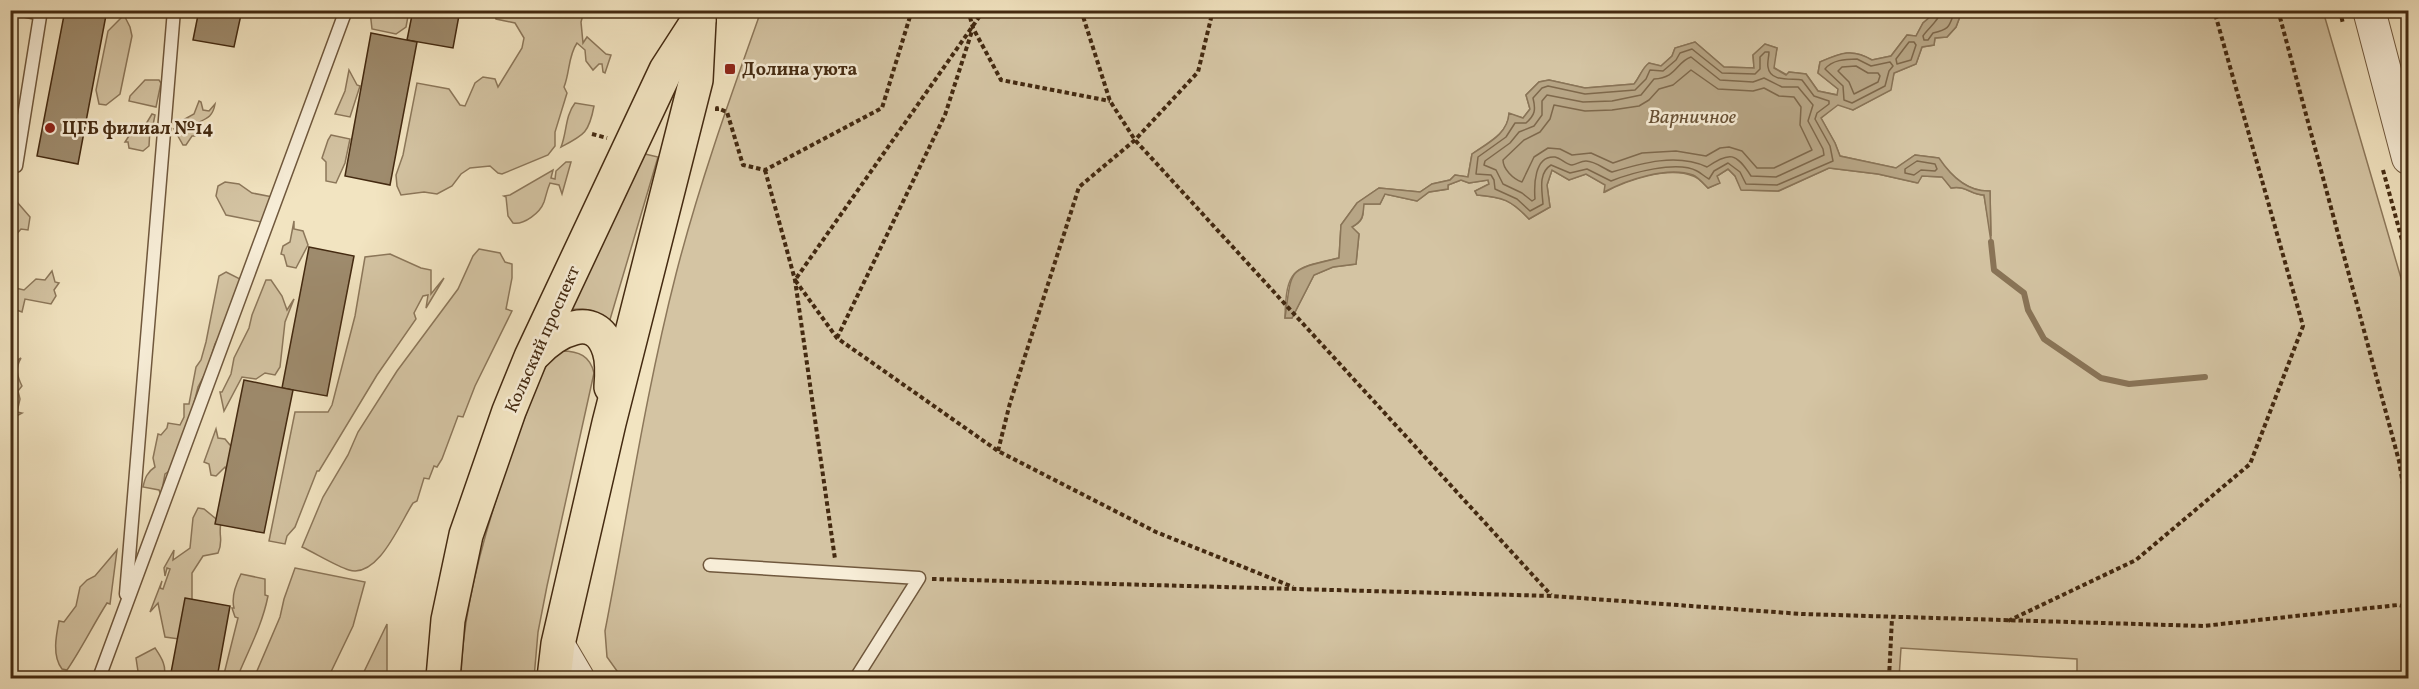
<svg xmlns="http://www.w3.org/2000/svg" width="2419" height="689" font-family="Vollkorn,serif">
<rect width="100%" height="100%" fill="#f2e4c1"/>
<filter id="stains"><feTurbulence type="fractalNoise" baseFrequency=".00333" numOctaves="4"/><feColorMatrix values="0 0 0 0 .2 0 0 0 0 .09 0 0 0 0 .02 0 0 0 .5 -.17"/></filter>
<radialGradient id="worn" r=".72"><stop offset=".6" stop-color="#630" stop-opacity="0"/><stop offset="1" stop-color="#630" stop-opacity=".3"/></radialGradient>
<g fill="#d4c4a3" stroke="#8c775a" stroke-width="1.5">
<polygon points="370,11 409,11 406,27 396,34 372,29"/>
<path d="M 493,11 L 584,11 L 581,22 L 583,43 L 587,37 L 606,54 L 611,55 L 605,73 L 603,72 L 602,64 L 599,64 L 593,70 L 586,61 L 585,50 L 577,43 C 568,56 570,72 564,87 L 567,93 L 555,132 L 555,146 L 548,155 L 502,174 L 498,173 L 490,166 L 470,168 L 461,174 L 452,186 L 437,194 L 424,192 L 401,195 L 397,186 L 396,175 L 403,155 L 417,83 L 449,89 L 460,105 L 465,106 L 475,83 L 483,77 L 495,79 L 498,87 L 522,48 L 524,38 L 515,23 L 496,19 Z"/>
<path d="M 761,11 L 1937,11 L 1923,23 L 1916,36 L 1907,35 L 1891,56 L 1872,60 C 1852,48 1840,53 1820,62 L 1818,73 L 1838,89 L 1838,95 L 1818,91 L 1806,74 L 1789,72 L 1787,75 L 1773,67 L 1777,48 L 1765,44 L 1753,55 L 1754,68 L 1724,67 L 1695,42 L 1675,48 L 1672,56 L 1661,66 L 1649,63 C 1642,68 1640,77 1634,84 L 1585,88 L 1549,80 L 1539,82 L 1526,95 L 1530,109 L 1523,118 L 1509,114 C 1508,134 1487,143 1472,154 L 1468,177 L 1455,175 L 1450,180 L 1432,184 L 1420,192 L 1379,188 L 1357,203 L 1341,225 L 1339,258 C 1294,268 1286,267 1285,318 L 1292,318 L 1314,275 L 1333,267 L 1356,264 L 1359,234 L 1351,227 C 1363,222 1364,216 1363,204 L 1380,204 L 1385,194 L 1417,201 L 1429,192 L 1448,189 L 1448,185 L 1461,180 L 1469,183 L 1488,180 L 1489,184 L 1475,191 L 1477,195 C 1503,197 1511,200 1529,219 L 1550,207 L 1547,185 L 1552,170 L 1569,180 L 1586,174 L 1606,185 L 1605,192 C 1627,180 1668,166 1693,176 C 1698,177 1704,184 1708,188 L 1719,183 L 1717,176 L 1728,169 L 1735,176 L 1742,190 L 1779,191 L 1829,168 L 1878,174 L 1917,183 L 1922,176 L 1943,177 L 1951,188 C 1966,185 1970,195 1984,195 L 1991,236 L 1990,191 C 1967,192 1951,176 1938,158 L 1915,155 L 1896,168 L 1840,156 L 1835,143 L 1821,118 L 1838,104 L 1853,110 L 1890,90 L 1894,73 L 1916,64 L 1922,47 L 1934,45 L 1935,38 L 1947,37 L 1956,27 L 1962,11 L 2323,11 L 2408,302 L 2408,678 L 2077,678 L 2077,659 L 1901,648 L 1899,678 L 622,678 L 607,657 L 605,631 C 628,512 646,391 676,274 C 699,184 730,98 761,11 Z"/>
<polygon points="124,15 130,27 132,36 120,94 106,105 99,104 96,90 108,31"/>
<polygon points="349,70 357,85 360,86 350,117 335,114 345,91"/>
<polygon points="145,80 159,80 161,83 156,107 129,101 130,96"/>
<path d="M 199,101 L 201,102 L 203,110 L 209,111 L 215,104 C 213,116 208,118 197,123 L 195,136 L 192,136 L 186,145 L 183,145 L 174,129 L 181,130 L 183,120 L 194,114 Z"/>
<path d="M 575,103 L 594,106 C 589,133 584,135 561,147 C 567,132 565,116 575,103 Z"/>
<polygon points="152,114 155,115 153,125 150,128 149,146 143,151 129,148 128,142 125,142 136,125 146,124"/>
<polygon points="331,135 350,139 345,163 336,183 326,181 326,162 322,158 328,140"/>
<path d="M 645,154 L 658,157 L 609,323 C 598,310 586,307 569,310 Z"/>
<path d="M 566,162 L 571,162 L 562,194 L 559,185 L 550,183 C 547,190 546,196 544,202 C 540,213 524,225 513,223 L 508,216 L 506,197 L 504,196 L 510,195 L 553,170 L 551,178 L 555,179 L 556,171 Z"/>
<polygon points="225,182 239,184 252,193 278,198 266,223 226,215 216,196 218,186"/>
<polygon points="11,195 30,217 28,230 21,229 15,236 11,235"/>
<polygon points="294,221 294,229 303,231 308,245 296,268 287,266 284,255 281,254 283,246 290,242"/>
<path d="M 479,249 L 500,253 L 505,262 L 512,264 L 512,278 L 506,309 L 512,311 L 475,386 L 463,417 L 458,416 L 442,459 L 437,467 L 434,466 L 429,479 L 424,478 L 417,501 L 413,503 C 400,523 378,579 349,570 C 336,566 315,553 302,547 L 323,497 L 348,455 L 358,432 L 397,371 L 458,289 L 473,256 Z"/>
<polygon points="390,254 421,268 431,270 431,294 444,278 426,308 428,295 423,296 414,313 416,319 377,375 319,471 317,471 295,527 287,536 285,544 269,541 295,412 328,412 332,405 355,316 365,257"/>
<polygon points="52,271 55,282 59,283 54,290 56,296 51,304 25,299 22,312 11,308 11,287 24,290 36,279 45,280"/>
<path d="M 226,272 L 242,280 L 222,331 L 215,344 L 207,370 L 198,387 L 190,419 L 184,431 L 171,470 L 165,474 L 161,495 L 159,490 L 143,487 C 145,478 147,472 155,467 L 153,458 L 158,434 L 161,435 L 167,428 L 168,423 L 180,425 L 184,417 L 184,404 L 189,404 L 196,367 L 201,360 L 206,342 L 219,276 Z"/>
<polygon points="266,280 271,280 282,296 287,310 294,299 285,322 280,367 275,375 265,373 256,379 242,377 224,411 220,392 222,392 231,374 234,358 249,328 252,315"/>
<path d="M 562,351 C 579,351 590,356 594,373 L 547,586 L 538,632 L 534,678 L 461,678 C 462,598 495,497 523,422 C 531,402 537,380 548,363 C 551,358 557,355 562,351 Z"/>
<path d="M 21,358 C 15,368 17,376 22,386 L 18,391 L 20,399 L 17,412 L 22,413 L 11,419 L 11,364 Z"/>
<polygon points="216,429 218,438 225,439 230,445 236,447 230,479 225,467 216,476 211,475 209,464 204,462"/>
<path d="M 198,508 L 204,509 L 221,523 C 218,536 224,540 218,553 L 203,556 L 192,573 L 192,600 L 179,639 L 165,637 L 158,603 L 150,612 L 162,581 L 160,588 L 163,589 L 170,569 L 167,568 L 165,576 L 164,568 L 174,550 L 173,560 L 190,548 L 193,518 Z"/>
<path d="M 117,550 L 110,604 L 107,603 C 93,625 82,648 67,670 L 62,669 C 52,656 56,636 59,621 L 64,622 L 76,606 L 80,587 L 87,580 L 95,576 Z"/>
<polygon points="295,568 365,582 353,626 328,678 254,678 280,617 284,599"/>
<path d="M 241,574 L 265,579 L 265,595 L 268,596 C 262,626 248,651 237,678 L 223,678 L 238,618 L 235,617 L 232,608 L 234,608 C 231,597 236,584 241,574 Z"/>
<polygon points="387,624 387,678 361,678"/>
<path d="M 155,648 C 161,657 168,667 163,678 L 139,678 L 136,658 Z"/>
</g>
<path fill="#b7a585" stroke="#897457" stroke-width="1.5" d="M 1937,11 L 1962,11 L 1956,27 L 1947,37 L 1935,38 L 1934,45 L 1922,47 L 1916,64 L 1894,73 L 1891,90 L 1853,110 L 1838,105 L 1821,118 L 1835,143 L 1840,156 L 1896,168 L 1915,155 L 1939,158 C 1951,176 1967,192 1990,191 L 1991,242 L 1984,195 C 1971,195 1966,185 1951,188 L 1942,177 L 1922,176 L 1918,183 L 1878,174 L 1829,168 L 1778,191 L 1741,190 L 1735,176 L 1728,169 L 1717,176 L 1720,183 L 1708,188 C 1704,184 1698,177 1693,175 C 1667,166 1626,180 1604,192 L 1605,185 L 1586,174 L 1569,180 L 1552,170 L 1547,185 L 1550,207 L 1529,219 C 1511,200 1503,197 1477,195 L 1475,191 L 1489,184 L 1488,180 L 1469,183 L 1461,180 L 1448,185 L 1448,189 L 1429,192 L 1417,201 L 1385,194 L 1380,204 L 1364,204 C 1363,216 1363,221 1352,227 L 1359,234 L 1356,264 L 1333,267 L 1314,275 L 1292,318 L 1285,318 C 1292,265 1288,271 1339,258 L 1341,225 L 1357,203 L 1379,188 L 1420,192 L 1432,184 L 1450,180 L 1455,175 L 1468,177 L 1472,154 C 1488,143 1508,134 1509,113 L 1523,118 L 1530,109 L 1526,95 L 1539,82 L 1549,80 L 1585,88 L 1634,84 C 1640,77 1642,68 1649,63 L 1661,66 L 1672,56 L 1675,48 L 1695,42 L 1724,67 L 1754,68 L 1753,55 L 1765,44 L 1777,48 L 1774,68 L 1786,75 L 1789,72 L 1806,74 L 1818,91 L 1837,95 L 1838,89 L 1818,73 L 1820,62 C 1841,53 1852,48 1872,60 L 1891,56 L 1907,35 L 1916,36 L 1923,23 Z"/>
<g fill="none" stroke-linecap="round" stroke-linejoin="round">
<g stroke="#7e684b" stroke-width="1.5">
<path d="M 1941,10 C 1940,20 1928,28 1923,36 L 1924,40 L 1928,40 L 1933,33 C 1951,29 1949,26 1955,10"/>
<polygon points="1909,42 1914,42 1916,45 1911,60 1897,64 1896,59"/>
<path d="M 1692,49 L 1722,73 L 1755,74 L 1760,69 L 1760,57 L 1765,52 L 1769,52 C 1769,57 1767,62 1768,67 C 1770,83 1793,78 1802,80 L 1814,96 L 1829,101 L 1829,104 L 1817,113 L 1815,119 L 1830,146 L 1833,161 L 1777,185 L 1746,184 L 1740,172 L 1728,163 L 1714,171 L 1709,179 C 1705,177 1701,173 1697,171 C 1677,160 1631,173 1611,181 L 1587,169 L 1570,173 L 1551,165 C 1538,173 1542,190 1543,204 L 1530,211 L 1517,199 L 1495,189 L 1494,180 L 1491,175 L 1476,174 L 1478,157 L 1506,137 L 1515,123 L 1526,123 C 1535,115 1536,110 1533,98 L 1542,88 L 1548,86 L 1585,94 L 1635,90 L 1646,79 L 1650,70 L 1663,71 L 1676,60 L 1680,53 Z"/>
<path d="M 1691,57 L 1720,80 L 1753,82 L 1764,78 L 1782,87 L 1798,87 L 1813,105 L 1808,121 L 1823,149 L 1824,155 L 1776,177 L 1751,176 C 1736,153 1730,151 1707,167 C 1677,153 1642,163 1612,172 C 1604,169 1595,161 1586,161 C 1581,161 1577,164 1572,165 C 1566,165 1561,158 1555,157 C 1534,155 1534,186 1535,199 L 1532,201 L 1522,193 L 1503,184 L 1496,170 L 1484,165 L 1485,161 L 1510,143 L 1519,132 L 1534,126 L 1542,115 L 1542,101 L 1547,95 L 1583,102 L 1612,101 L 1641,95 L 1654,79 C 1677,78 1676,62 1691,57 Z"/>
<path d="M 1857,59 L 1871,66 L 1890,62 L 1893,66 L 1889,71 L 1885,86 L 1852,103 L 1844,100 L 1843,86 L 1825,69 C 1832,60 1845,59 1857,59 Z"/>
<polygon points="1856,66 1868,73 1878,73 1880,76 1878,82 1854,94 1849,82 1838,71 1842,67"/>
<path d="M 1691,70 L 1718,89 L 1753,91 L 1764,88 L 1779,96 L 1794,97 L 1801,107 L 1800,125 L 1812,150 L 1774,168 L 1757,168 L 1742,151 L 1729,147 L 1720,148 L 1706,156 L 1676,151 L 1642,153 L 1613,163 L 1591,153 L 1572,155 L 1560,149 L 1548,148 L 1534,157 L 1522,182 C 1513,179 1503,169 1503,160 L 1524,140 L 1540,132 L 1550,119 L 1554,105 L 1585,111 L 1612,110 L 1639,106 L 1649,100 L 1659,89 L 1673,85 Z"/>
<polygon points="1917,161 1935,164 1937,169 1935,171 1921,170 1914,175 1905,173 1905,169"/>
</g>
<polyline stroke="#897457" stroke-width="6" points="1991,242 1994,270 2024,293 2028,310 2044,339 2101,378 2129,384 2205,377"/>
</g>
<g fill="#9e8b6d" stroke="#442a11" stroke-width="1.5">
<polygon points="65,10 107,10 78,164 37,156"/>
<polygon points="199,10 242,10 234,47 193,40"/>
<polygon points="413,10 460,10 453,48 407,40"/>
<polygon points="371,33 417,42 390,185 345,176"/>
<polygon points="309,247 354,256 327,396 282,388"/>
<polygon points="244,380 293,390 264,533 215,524"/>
<polygon points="185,598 230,606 217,678 170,678"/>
</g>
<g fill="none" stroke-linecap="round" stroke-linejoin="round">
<defs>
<g id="service">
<polyline points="22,10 41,14"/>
<polyline points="16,166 41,10"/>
<polyline points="710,565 919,578 856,678"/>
<polyline points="126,594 174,10"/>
<polyline points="99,678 346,10"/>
</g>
<g id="tertiary">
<polyline points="2369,10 2408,158"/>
<polyline points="558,644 578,678"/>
</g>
<g id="primary">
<path d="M 535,353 C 555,332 595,308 609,350 C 613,362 612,375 611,387"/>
<polyline points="443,678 448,620 466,535 509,411 531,357 666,70 699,19"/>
<polyline points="554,678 558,644 609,423 696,80 699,21"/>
</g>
</defs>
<use href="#service" stroke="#70583d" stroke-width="15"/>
<use href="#tertiary" stroke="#70583d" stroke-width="34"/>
<use href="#primary" stroke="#442a11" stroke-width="36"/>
<g stroke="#442a11" stroke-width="4" stroke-dasharray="4.5 3" stroke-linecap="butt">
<polyline points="968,10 973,28 1001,80 1110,101"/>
<polyline points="984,10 795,280 837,338 998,451 1156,532 1293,587"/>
<polyline points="1081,10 1110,101 1135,140 1551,595"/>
<polyline points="2278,10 2399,461 2408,514"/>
<polyline points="2340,10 2343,24"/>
<polyline points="2401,10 2408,38"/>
<polyline points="717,111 717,108 727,112 743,165 765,170 882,108 912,10"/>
<polyline points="592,134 607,138"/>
<polyline points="765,170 795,280 835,559"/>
<polyline points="2383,170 2408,262"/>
<polyline points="837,338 945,115 972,31"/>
<polyline points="998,451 1010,403 1079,187 1135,140 1198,72 1213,10"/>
<polyline points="932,579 1552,596 1802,614 2203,626 2398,605 2408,607"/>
<polyline points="2008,621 2136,560 2250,464 2303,326 2214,10"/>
<polyline points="1889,678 1892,618"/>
</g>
<use href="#service" stroke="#f7edd7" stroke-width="12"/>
<use href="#tertiary" stroke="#f7edd7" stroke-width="32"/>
<use href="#primary" stroke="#f2e4c1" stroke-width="33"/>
</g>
<g fill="#8f2418" stroke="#f7edd7" stroke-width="2">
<rect x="724" y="63" width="12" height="12" rx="3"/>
<circle cx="50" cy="128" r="6"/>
</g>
<g text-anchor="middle" stroke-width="5" stroke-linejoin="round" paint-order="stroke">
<g font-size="18" font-weight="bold" fill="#442a11" stroke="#f7edd7" text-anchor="start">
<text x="742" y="75">Долина уюта</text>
<text x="62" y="134">ЦГБ филиал №14</text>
</g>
<g font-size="18" fill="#442a11" stroke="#f7edd7">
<text transform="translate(542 339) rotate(-66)" y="6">Кольский проспект</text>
</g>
<g font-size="20" font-style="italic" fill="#664f34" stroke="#f7edd7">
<text x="1692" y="123">Варничное</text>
</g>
</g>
<rect width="2419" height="689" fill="none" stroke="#f2e4c1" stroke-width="36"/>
<rect x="12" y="12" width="2395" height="665" fill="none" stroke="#442a11" stroke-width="3"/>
<rect x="18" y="18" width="2383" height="653" fill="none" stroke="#442a11" stroke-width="1.5"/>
<rect width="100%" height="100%" filter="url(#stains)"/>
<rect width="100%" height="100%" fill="url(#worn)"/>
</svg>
